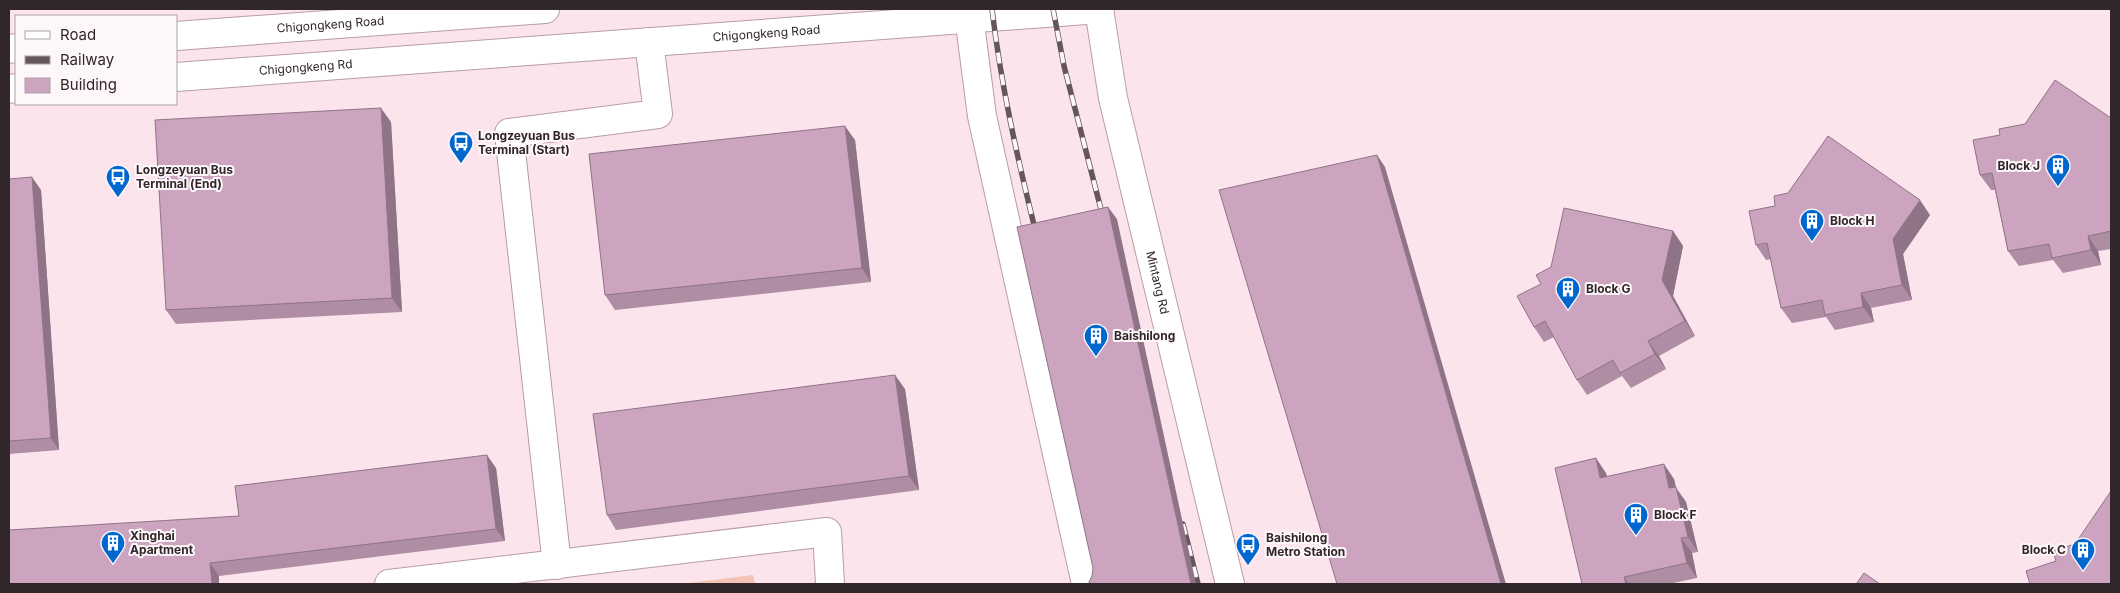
<svg xmlns="http://www.w3.org/2000/svg" width="2120" height="593" font-family="Inter,sans-serif">
<rect width="100%" height="100%" fill="#fce4ec"/>
<polygon fill="#f4c3b5" points="753,575 755,584 681,584"/>
<g fill="none" stroke-linecap="round" stroke-linejoin="round">
<defs>
<g id="minor">
<path id="s1" d="M 176,36 L 545,9"/>
<polyline points="9,49 16,48"/>
<path id="s2" d="M 176,77 L 1100,9"/>
<polyline points="9,89 16,88"/>
<polyline points="557,565 509,133 658,114 649,42"/>
<polyline points="389,584 827,532 830,584"/>
</g>
<g id="major">
<polyline points="968,9 982,116 1086,584"/>
<path id="s3" d="M 1099,9 L 1113,98 L 1230,584"/>
</g>
</defs>
<use href="#minor" stroke="#b89da5" stroke-width="30"/>
<use href="#major" stroke="#b89da5" stroke-width="30"/>
<use href="#minor" stroke="#fff" stroke-width="28"/>
<use href="#major" stroke="#fff" stroke-width="28"/>
<defs>
<g id="rail">
<path d="M 992,9 C 1001,86 1018,161 1037,237"/>
<polyline points="1053,9 1064,66 1104,221"/>
<polyline points="1183,524 1198,584"/>
</g>
</defs>
<use href="#rail" stroke="#64565a" stroke-width="5.5"/>
<use href="#rail" stroke="#fdf7f9" stroke-width="4" stroke-dasharray="11" stroke-linecap="butt"/>
</g>
<g fill="#af8da5">
<polygon points="2111,118 2111,249 2098,251 2101,265 2063,273 2053,260 2019,266 2008,251 1995,190 1991,190 1980,175 2000,135"/>
<polygon points="391,122 402,312 176,324 166,310"/>
<polygon points="855,140 871,282 615,310 605,295"/>
<polygon points="9,179 41,190 59,450 9,454"/>
<polygon points="1930,215 1903,254 1912,300 1871,308 1874,322 1835,330 1826,317 1792,323 1781,308 1771,259 1766,260 1756,245"/>
<polygon points="1673,231 1683,246 1673,296 1695,336 1659,356 1666,369 1631,388 1622,376 1587,395 1577,380 1554,337 1544,342 1534,327"/>
<polygon points="905,389 919,490 616,530 607,515"/>
<polygon points="496,468 505,541 219,576 9,584 239,516"/>
<polygon points="1606,473 1607,477 1674,479 1676,488 1686,502 1698,552 1692,553 1697,578 1669,584 1582,584"/>
</g>
<g fill="#8f7386">
<polygon points="381,108 391,122 402,312 392,298"/>
<polygon points="845,126 855,140 871,282 862,268"/>
<polygon points="1377,155 1385,167 1506,584 1501,584"/>
<polygon points="32,177 41,190 59,450 51,438"/>
<polygon points="1920,200 1930,215 1903,254 1912,300 1902,285 1893,239"/>
<polygon points="1108,207 1117,219 1196,584 1191,584"/>
<polygon points="1673,231 1683,246 1673,296 1695,336 1685,321 1662,280"/>
<polygon points="2088,236 2098,251 2101,265 2091,250"/>
<polygon points="1861,293 1871,308 1874,322 1863,307"/>
<polygon points="1648,341 1659,356 1666,369 1655,354"/>
<polygon points="895,375 905,389 919,490 909,476"/>
<polygon points="487,455 496,468 505,541 496,529"/>
<polygon points="1596,458 1606,473 1611,494 1600,478"/>
<polygon points="1664,464 1674,479 1676,488 1686,502 1698,552 1688,537 1669,488"/>
<polygon points="1681,538 1692,553 1697,578 1687,563"/>
<polygon points="210,563 219,576 219,584 212,584"/>
<polygon points="1624,577 1629,584 1626,584"/>
</g>
<g fill="#cca4c0" stroke="#8f7386">
<polygon points="2055,80 2111,118 2111,231 2088,236 2091,250 2052,258 2049,244 2008,251 1992,173 1980,175 1973,140 2000,135 1999,129 2025,124"/>
<polygon points="381,108 392,298 166,310 155,120"/>
<polygon points="845,126 862,268 605,295 589,154"/>
<polygon points="1828,136 1920,200 1893,239 1902,285 1861,293 1863,307 1825,315 1822,300 1781,308 1767,243 1756,245 1749,211 1775,206 1774,196 1788,193"/>
<polygon points="1377,155 1501,584 1337,584 1219,190"/>
<polygon points="32,177 51,438 9,441 9,179"/>
<polygon points="1108,207 1191,584 1089,584 1089,582 1092,576 1093,568 1017,227"/>
<polygon points="1564,208 1673,231 1662,280 1685,321 1648,341 1655,354 1620,373 1613,360 1577,380 1545,321 1534,327 1517,296 1541,284 1536,275 1551,267"/>
<polygon points="895,375 909,476 607,515 593,414"/>
<polygon points="487,455 496,529 210,563 212,584 9,584 9,530 239,516 235,486"/>
<polygon points="1596,458 1600,478 1664,464 1669,488 1676,487 1688,537 1681,538 1687,563 1624,577 1626,584 1582,584 1555,468"/>
<polygon points="2111,491 2111,584 2030,584 2026,571 2056,561 2053,551 2075,544"/>
<polygon points="1864,573 1880,584 1856,584"/>
</g>
<defs>
<symbol id="bus-pin" viewBox="-11 -11 22 30"><path d="M0 17L-7.5 6A9.5 9.5 0 1 1 7.5 6Z" fill="#0067cf" stroke="#fdf7f9"/><path d="M-5-6H5V4H4V6H2V4H-2V6H-4V4H-5ZM-3.5-4V0h7V-4ZM-3.5 1.2v1.5H-2V1.2ZM2 1.2v1.5H3.5V1.2Z" fill="#fff"/></symbol>
<symbol id="building-pin" viewBox="-11 -11 22 30"><path d="M0 17L-7.5 6A9.5 9.5 0 1 1 7.5 6Z" fill="#0067cf" stroke="#fdf7f9"/><path d="M-4-6H4V6H1V3H-1V6H-4ZM-2.5-4.3h1.7v1.8h-1.7ZM.8-4.3h1.7v1.8H.8ZM-2.5-1h1.7V.8h-1.7ZM.8-1h1.7V.8H.8Z" fill="#fff"/></symbol>
</defs>
<g fill-rule="evenodd">
<use href="#bus-pin" x="447" y="129" width="28" height="38"/>
<use href="#building-pin" x="2044" y="152" width="28" height="38"/>
<use href="#bus-pin" x="104" y="163" width="28" height="38"/>
<use href="#building-pin" x="1798" y="207" width="28" height="38"/>
<use href="#building-pin" x="1554" y="275" width="28" height="38"/>
<use href="#building-pin" x="1082" y="322" width="28" height="38"/>
<use href="#building-pin" x="1622" y="501" width="28" height="38"/>
<use href="#building-pin" x="99" y="529" width="28" height="38"/>
<use href="#bus-pin" x="1234" y="531" width="28" height="38"/>
<use href="#building-pin" x="2069" y="536" width="28" height="38"/>
</g>
<g text-anchor="middle" stroke-width="4" stroke-linejoin="round" paint-order="stroke">
<g font-size="12" fill="#312629" stroke="#fdf7f9">
<text dy="4" stroke="none"><textPath href="#s1" startOffset="155">Chigongkeng Road</textPath></text>
<text dy="4" stroke="none"><textPath href="#s2" startOffset="592">Chigongkeng Road</textPath></text>
<text dy="4" stroke="none"><textPath href="#s2" startOffset="130">Chigongkeng Rd</textPath></text>
<text dy="4" stroke="none"><textPath href="#s3" startOffset="280">Mintang Rd</textPath></text>
</g>
<g font-size="12" font-weight="bold" fill="#312629" stroke="#fdf7f9" text-anchor="start">
<text x="478" y="140">Longzeyuan Bus<tspan x="478" dy="14">Terminal (Start)</tspan></text>
<text x="2040" y="170" text-anchor="end">Block J</text>
<text x="136" y="174">Longzeyuan Bus<tspan x="136" dy="14">Terminal (End)</tspan></text>
<text x="1830" y="225">Block H</text>
<text x="1586" y="293">Block G</text>
<text x="1114" y="340">Baishilong</text>
<text x="1654" y="519">Block F</text>
<text x="130" y="540">Xinghai<tspan x="130" dy="14">Apartment</tspan></text>
<text x="1266" y="542">Baishilong<tspan x="1266" dy="14">Metro Station</tspan></text>
<text x="2066" y="554" text-anchor="end">Block C</text>
</g>
</g>
<rect width="2120" height="593" fill="none" stroke="#312629" stroke-width="20"/>
<rect x="15" y="15" width="162" height="90" fill="#fdf7f9" stroke="#aba3a6"/>
<rect x="25" y="31" width="25" height="8" fill="#ffffff" stroke="#aba3a6"/>
<text x="60" y="40" font-size="15" fill="#312629">Road</text>
<rect x="25" y="56" width="25" height="8" fill="#64565a" stroke="#aba3a6"/>
<text x="60" y="65" font-size="15" fill="#312629">Railway</text>
<rect x="25" y="78" width="25" height="15" fill="#cca4c0" stroke="#aba3a6"/>
<text x="60" y="90" font-size="15" fill="#312629">Building</text>
</svg>
